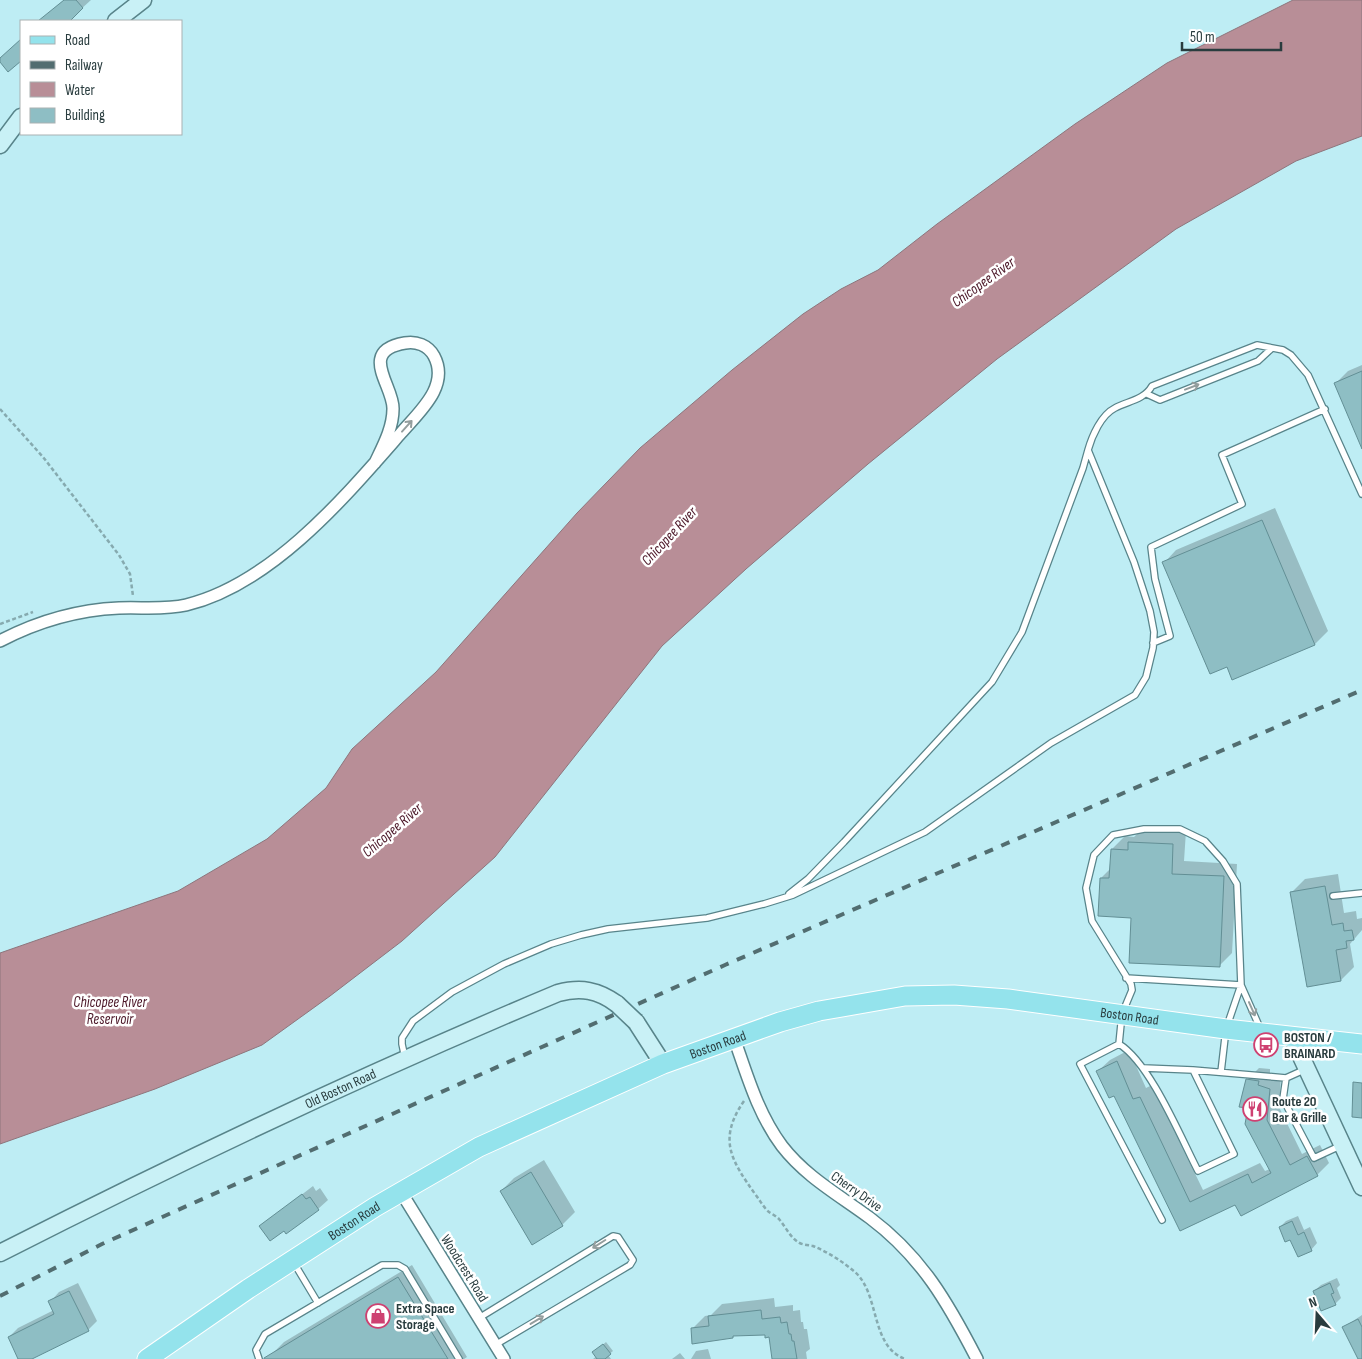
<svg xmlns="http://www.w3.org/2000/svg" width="1362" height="1359" viewBox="0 0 1362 1359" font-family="'Sofia Sans Condensed',sans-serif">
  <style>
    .water { fill: #b88e97; stroke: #8d757c }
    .shadow { fill: #0003 }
    .building { fill: #8ebec4; stroke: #638f95 }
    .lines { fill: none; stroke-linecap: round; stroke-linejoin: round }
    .lane-casing { stroke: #58848a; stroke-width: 8 }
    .street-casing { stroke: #58848a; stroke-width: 14 }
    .secondary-casing { stroke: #58848a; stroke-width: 19 }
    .primary-casing { stroke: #fff; stroke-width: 21 }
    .path { stroke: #86aaaf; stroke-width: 2.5; stroke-dasharray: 4 2.5; stroke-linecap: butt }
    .lane { stroke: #fff; stroke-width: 5.5 }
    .street { stroke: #fff; stroke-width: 11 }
    .secondary { stroke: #c9f1f6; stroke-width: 16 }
    .primary { stroke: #94e3ec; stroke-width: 19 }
    .rail { stroke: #526d70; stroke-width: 4; stroke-dasharray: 9 9; stroke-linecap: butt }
    .secondary-bridge-casing { stroke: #58848a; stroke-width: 19; stroke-linecap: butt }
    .secondary-bridge { stroke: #c9f1f6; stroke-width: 16 }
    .oneway { stroke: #949e9e }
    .labels { text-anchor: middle; stroke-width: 5; stroke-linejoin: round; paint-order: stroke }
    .street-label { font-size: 14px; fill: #293c3e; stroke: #fff }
    .poi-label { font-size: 14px; font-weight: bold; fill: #293c3e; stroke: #fff; text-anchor: start }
    .water-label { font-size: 15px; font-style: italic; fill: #4a1526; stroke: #fff }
  </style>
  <rect width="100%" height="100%" fill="#beedf4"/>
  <!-- water -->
  <path class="water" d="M1293,0H1362V136L1296,161L1176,229L997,359L868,464L746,569L662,646L495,857L402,941L330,996L262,1045L155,1089L0,1144V953L178,891L267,839L326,788L352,749L436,672L577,513L640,448L732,370L803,314L841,289L878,270L937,224L1075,124L1167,63Z"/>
  <!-- shadow -->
  <path class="shadow" d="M64,0H91L68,21H45L43,18Z
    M1362,365V446L1335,384L1348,371Z
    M1275,508L1328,631L1315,644L1233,679L1227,665L1164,563L1176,550Z
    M1142,829L1186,831L1184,861L1237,864L1232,953L1219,966L1133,917L1101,878L1111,868L1112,849L1125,836L1134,837Z
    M1338,874L1344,913L1356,911L1357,919L1362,918V930L1350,944L1354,967L1341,980L1292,892L1305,879Z
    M1129,1050L1146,1088L1152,1085L1203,1190L1260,1163L1265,1171L1270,1169L1249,1107L1247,1080L1259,1068L1270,1069V1073L1281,1077L1279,1107L1302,1154L1320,1145L1329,1163L1317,1175L1236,1204L1181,1230L1114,1094L1097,1072L1110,1060Z
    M544,1160L575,1212L562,1225L501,1191L514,1178Z
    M313,1186L316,1191L320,1188L328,1200L318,1209L284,1229L261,1226Z
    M1298,1216L1304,1230L1310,1227L1317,1243L1311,1250L1291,1238L1280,1227L1286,1221Z
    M412,1265L467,1357L464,1359H274L271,1355L284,1342Z
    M1337,1278L1340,1285L1337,1288L1341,1298L1335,1304L1314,1291L1321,1285Z
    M78,1283L97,1321L88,1330L29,1359H20L9,1337L18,1328L54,1310L50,1302L59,1292Z
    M774,1298L775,1307L793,1305V1311L800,1310L801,1322H803L804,1329H807L810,1349L806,1352L807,1359H774L771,1336L766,1333L735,1334L733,1337L692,1329L705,1316L711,1315L722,1304Z
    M1362,1315V1350L1344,1327Z
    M606,1342L613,1351L608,1355L611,1359H593L597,1356V1350Z
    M708,1349L711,1359H691L696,1351Z
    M680,1353L685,1359H672Z"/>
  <!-- building -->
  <path class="building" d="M64,0H76L83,8L70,21H38Z
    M21,39V61L8,72L0,62V58Z
    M1362,371V449L1334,383Z
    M1262,520L1315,645L1232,680L1227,667L1210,674L1162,562Z
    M1128,842L1173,844L1172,874L1224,876L1220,967L1129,963L1131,918L1098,916L1100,878H1109L1111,849L1128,850Z
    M1325,886L1332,925L1343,923L1344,931L1352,930L1354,940L1346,941L1347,948L1336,950L1341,981L1307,987L1290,892Z
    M1117,1061L1133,1099L1140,1097L1190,1202L1248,1174L1252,1183L1271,1173L1245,1124L1248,1108L1239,1107L1246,1079L1259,1081L1258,1085L1270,1089L1267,1120L1290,1165L1307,1156L1318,1176L1241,1216L1235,1205L1180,1231L1114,1096L1109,1098L1096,1071Z
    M1353,1082L1362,1083V1118L1352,1117Z
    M531,1172L563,1226L532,1245L500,1191Z
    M302,1194L306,1199L310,1197L319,1210L286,1234L284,1231L270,1241L259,1226Z
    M1292,1221L1298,1235L1304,1232L1312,1251L1298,1257L1290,1240L1285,1242L1279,1227Z
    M398,1277L448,1359H264V1358Z
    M1330,1283L1334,1293L1331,1294L1336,1305L1321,1311L1313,1291Z
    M69,1291L89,1331L32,1359H18L8,1337L54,1314L48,1301Z
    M761,1310L762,1319L780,1317L781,1323L787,1322L789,1334H791L792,1341H794L797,1359H772L769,1337L765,1338V1335L733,1336V1338L692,1344L691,1328L709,1326L708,1316Z
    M1358,1319L1362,1327V1359H1358L1342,1327Z
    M603,1344L611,1354L605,1359H597L592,1352Z"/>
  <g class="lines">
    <!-- lane casing -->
    <g class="lane-casing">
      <path id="lane" d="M1147,394L1160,400L1258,361L1271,349
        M1153,643L1170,636L1155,579L1151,547L1242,504L1222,455L1325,409
        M789,894L808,879L844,842L992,682L1022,632L1083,468L1088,450
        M1333,896L1362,893
        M1126,978L1241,985L1237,884L1223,861L1205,841L1180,829H1144L1113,835L1094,855L1086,888L1092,921L1131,984L1132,990L1122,1014L1119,1044C1150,1063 1180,1136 1198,1171L1234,1154L1193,1070L1144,1068
        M1241,985L1260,1028
        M1119,1044L1080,1064L1162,1220
        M405,1058L402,1044V1038L413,1021L452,992L504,964L551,944L581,935L608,929L707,918L764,904L793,895L925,832L1051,743L1135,695L1146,677L1153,648L1154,632L1150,611L1134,562L1088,450C1092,436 1101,415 1115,408C1128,401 1144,400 1152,386L1257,345L1283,350L1291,355L1308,375L1362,494
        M1193,1070L1286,1078L1306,1069
        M1221,1072L1226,1029L1241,985
        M1286,1078L1283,1099L1314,1158L1342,1145
        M294,1263L318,1303
        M479,1318L613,1236L618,1237L633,1260L630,1265L495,1345
        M259,1359L256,1350L265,1334L382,1265H398L405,1269L459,1359"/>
    </g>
    <!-- street casing -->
    <g class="street-casing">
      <path id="street" d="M0,641C38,621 75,610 119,608C141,607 165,610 186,605C272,584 345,497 401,433C419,412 450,386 434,356C428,345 416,341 405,343C357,351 394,386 393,409C393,428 383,446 375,463
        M734,1038C747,1075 758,1114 782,1146C806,1177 839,1195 870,1218C922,1257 948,1303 977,1359
        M401,1192L504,1359"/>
    </g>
    <!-- secondary casing -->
    <g class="secondary-casing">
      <g id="secondary">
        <path d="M116,21L143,0"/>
        <path d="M0,145L21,117"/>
        <path d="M636,1022L663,1064"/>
        <path d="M1292,1037L1362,1187"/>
        <path id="s1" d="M0,1253C183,1160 369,1072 558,993C581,987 598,990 617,1004"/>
      </g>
    </g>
    <!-- primary casing -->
    <g class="primary-casing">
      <g id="primary">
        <path id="s2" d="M147,1359L248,1289L375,1207L479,1147L663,1064L780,1022L819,1011L905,996L954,995L1008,999L1226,1029L1362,1044"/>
      </g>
    </g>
    <!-- path -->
    <path class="path" d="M0,409L43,457L119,555L130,574L133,596
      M0,624L33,612
      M744,1101C717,1140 732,1161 755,1194C760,1200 763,1207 769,1212C772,1214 776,1216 779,1219C785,1226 790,1237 798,1242C802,1245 808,1245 813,1246C828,1252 843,1262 855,1272C880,1294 870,1346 905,1359"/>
    <!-- lane -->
    <use href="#lane" class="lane"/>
    <!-- street -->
    <use href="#street" class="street"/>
    <!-- secondary -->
    <use href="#secondary" class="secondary"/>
    <!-- primary -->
    <use href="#primary" class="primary"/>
    <!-- rail -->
    <path class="rail" d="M0,1296L102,1244L725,965L1362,690"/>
    <!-- secondary-bridge casing -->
    <g class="secondary-bridge-casing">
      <path id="secondary-bridge" d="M617,1004L636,1022"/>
    </g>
    <!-- secondary-bridge -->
    <use href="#secondary-bridge" class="secondary-bridge"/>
  </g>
  <!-- one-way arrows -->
  <defs><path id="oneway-shaft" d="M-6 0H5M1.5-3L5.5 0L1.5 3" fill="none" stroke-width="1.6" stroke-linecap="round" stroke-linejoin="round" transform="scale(1.25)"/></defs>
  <g class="oneway">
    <use href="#oneway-shaft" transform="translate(1192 387) rotate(-21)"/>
    <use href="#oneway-shaft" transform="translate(407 426) rotate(-48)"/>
    <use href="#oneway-shaft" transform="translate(1252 1009) rotate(66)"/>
    <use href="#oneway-shaft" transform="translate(599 1244) rotate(148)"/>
    <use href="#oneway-shaft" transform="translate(537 1320) rotate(-31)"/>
  </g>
  <!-- icons -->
  <defs>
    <g id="bus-ring" transform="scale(1.25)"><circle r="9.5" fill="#fff" stroke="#ce4171" stroke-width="1.5"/><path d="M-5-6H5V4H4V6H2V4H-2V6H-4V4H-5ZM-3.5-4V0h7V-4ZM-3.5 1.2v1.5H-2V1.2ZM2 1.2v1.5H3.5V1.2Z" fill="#ce4171"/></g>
    <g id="restaurant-ring" transform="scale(1.25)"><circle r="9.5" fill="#fff" stroke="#ce4171" stroke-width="1.5"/><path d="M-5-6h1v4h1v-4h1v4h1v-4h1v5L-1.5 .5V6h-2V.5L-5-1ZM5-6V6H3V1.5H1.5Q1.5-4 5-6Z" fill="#ce4171"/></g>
    <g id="shop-ring" transform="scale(1.25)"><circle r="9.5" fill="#fff" stroke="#ce4171" stroke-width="1.5"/><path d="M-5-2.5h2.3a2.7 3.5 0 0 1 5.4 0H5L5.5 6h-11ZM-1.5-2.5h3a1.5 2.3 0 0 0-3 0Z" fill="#ce4171"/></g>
  </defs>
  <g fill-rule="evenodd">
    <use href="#bus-ring" x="1266" y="1045"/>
    <use href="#restaurant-ring" x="1255" y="1109"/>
    <use href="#shop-ring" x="378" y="1316"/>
  </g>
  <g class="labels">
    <!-- street labels -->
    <g class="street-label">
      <text dy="5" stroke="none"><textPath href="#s2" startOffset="1074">Boston Road</textPath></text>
      <text dy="5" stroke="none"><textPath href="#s2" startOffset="654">Boston Road</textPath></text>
      <text dy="5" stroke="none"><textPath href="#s1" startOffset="378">Old Boston Road</textPath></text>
      <text transform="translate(857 1191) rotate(35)" y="5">Cherry Drive</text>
      <text dy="5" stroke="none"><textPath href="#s2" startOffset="249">Boston Road</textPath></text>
      <text transform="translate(465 1268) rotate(58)" y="5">Woodcrest Road</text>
    </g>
    <!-- poi labels -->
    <g class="poi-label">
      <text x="1284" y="1042">BOSTON /<tspan x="1284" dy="16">BRAINARD</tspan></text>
      <text x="1272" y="1106">Route 20<tspan x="1272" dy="16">Bar &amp; Grille</tspan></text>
      <text x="396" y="1313">Extra Space<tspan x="396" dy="16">Storage</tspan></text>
    </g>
    <!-- water labels -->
    <g class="water-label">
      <text transform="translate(983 282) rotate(-36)" y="5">Chicopee River</text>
      <text transform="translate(669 536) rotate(-47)" y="5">Chicopee River</text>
      <text transform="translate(392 830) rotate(-41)" y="5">Chicopee River</text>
      <text x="110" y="1007">Chicopee River<tspan x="110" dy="17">Reservoir</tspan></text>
    </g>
  </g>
  <!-- legend -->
  <rect x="20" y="20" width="162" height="115" fill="#ffffff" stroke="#a9b1b2"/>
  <rect x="30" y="36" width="25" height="8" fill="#94e3ec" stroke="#a9b1b2"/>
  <text x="65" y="45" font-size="15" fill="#293c3e">Road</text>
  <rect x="30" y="61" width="25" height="8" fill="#526d70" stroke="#a9b1b2"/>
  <text x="65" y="70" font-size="15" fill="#293c3e">Railway</text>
  <rect x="30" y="82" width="25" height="15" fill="#b88e97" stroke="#a9b1b2"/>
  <text x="65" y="95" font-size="15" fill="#293c3e">Water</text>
  <rect x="30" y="108" width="25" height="15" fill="#8ebec4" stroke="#a9b1b2"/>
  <text x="65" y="120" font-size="15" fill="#293c3e">Building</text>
  <!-- north arrow -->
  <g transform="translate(1317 1314) rotate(341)" stroke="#ffffff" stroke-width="4" paint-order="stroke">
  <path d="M0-4L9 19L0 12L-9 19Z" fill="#293c3e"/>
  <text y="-8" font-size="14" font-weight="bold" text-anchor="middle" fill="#293c3e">N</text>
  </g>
  <!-- scale -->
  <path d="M1182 42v8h99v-8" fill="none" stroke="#293c3e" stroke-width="2.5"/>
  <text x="1190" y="42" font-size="15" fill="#293c3e" stroke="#ffffff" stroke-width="4" paint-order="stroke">50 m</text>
</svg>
